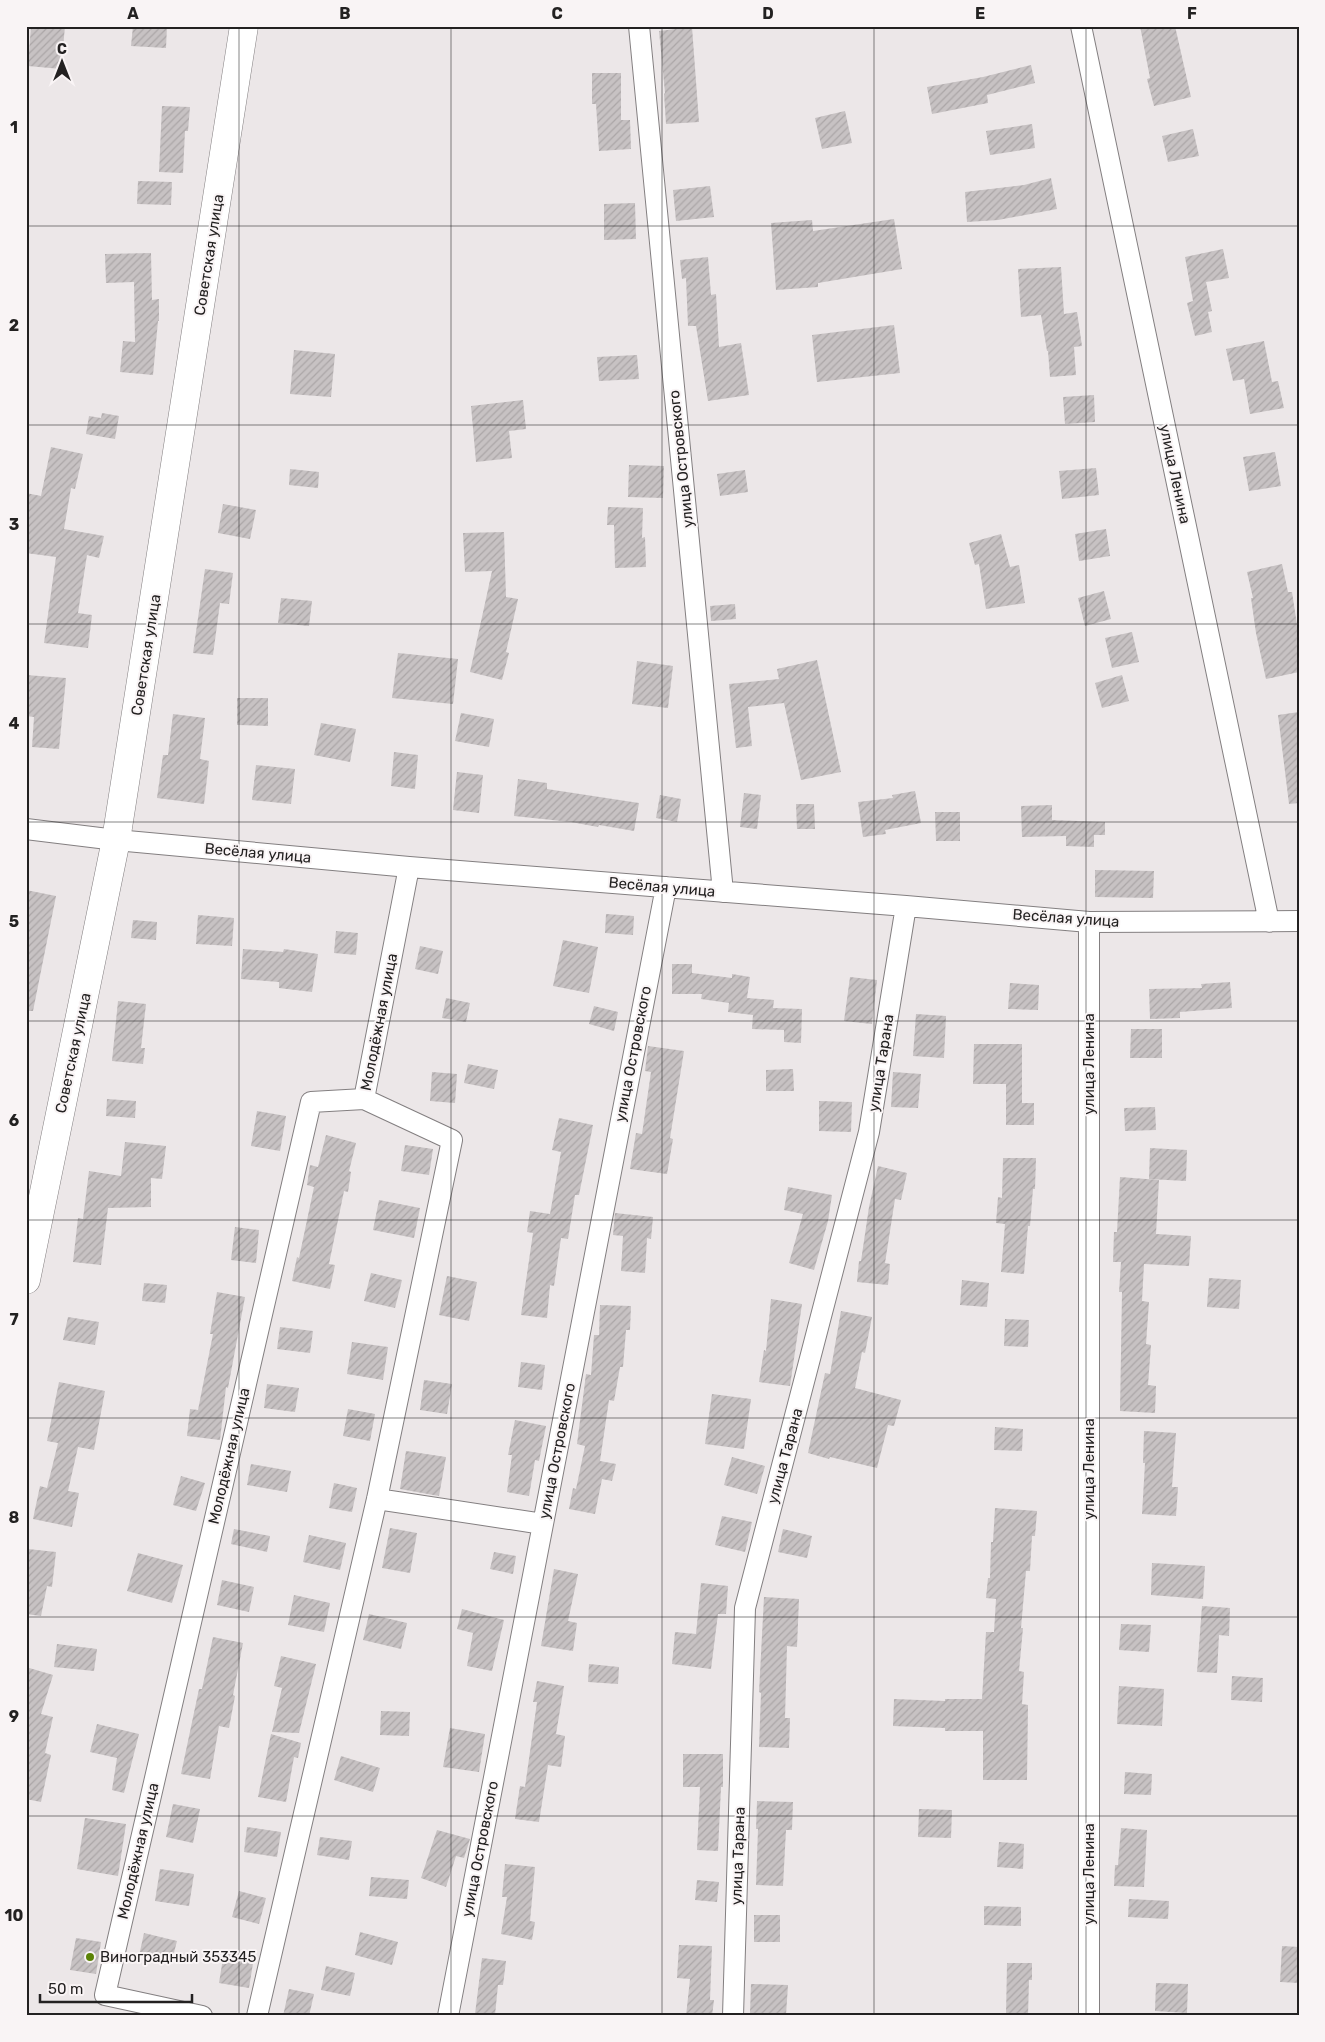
<svg xmlns="http://www.w3.org/2000/svg" width="1325" height="2042" viewBox="0 0 1325 2042" font-family="Rubik,sans-serif">
  <style>
    .building { fill: url(#building-hatch) }
    .lines { fill: none; stroke-linecap: round; stroke-linejoin: round }
    .minor-casing { stroke: #837f80; stroke-width: 22 }
    .secondary-casing { stroke: #837f80; stroke-width: 29 }
    .minor { stroke: #fff; stroke-width: 20 }
    .secondary { stroke: #fff; stroke-width: 28 }
    .grid { fill: none; stroke: #232121; stroke-width: 1; stroke-opacity: 0.55 }
    .poi-dot { fill: #5b8306; stroke: #f9f4f5; stroke-width: 2 }
    .labels { text-anchor: middle; stroke-width: 4; stroke-linejoin: round; paint-order: stroke }
    .street-label { font-size: 15px; fill: #232121; stroke: #f9f4f5 }
    .poi-label { font-size: 15px; fill: #232121; stroke: #f9f4f5; text-anchor: start }
    .neatline { fill: none; stroke: #232121; stroke-width: 2 }
    .grid-label { font-size: 16px; text-anchor: middle; font-weight: bold; fill: #232121 }
  </style>
  <defs>
    <pattern id="building-hatch" width="6" height="6" patternUnits="userSpaceOnUse" patternTransform="scale(1.25)"><rect width="6" height="6" fill="#c7c2c3"/><path d="M-1 1l2-2M0 6l6-6M5 7l2-2" fill="none" stroke="#aba6a7"/></pattern>
  </defs>
  <rect width="100%" height="100%" fill="#ece7e8"/>
  <!-- building -->
  <path class="building" d="M31,26H65L61,69L28,66Z
    M133,26H167L166,48L131,46Z
    M1140,26H1175L1191,97L1154,106L1147,79L1150,78Z
    M692,27L699,122L666,124L664,94L665,93L659,31Z
    M1031,65L1035,83L987,95L988,103L932,114L927,87L983,77Z
    M592,73H621V120H630L631,149L599,151L596,104H592Z
    M162,106L190,107L188,131H185L183,173L159,172Z
    M845,111L852,143L822,149L815,118Z
    M1032,124L1035,148L990,155L986,131Z
    M1193,129L1199,156L1168,162L1162,136Z
    M1051,178L1057,209L998,220L967,222L965,192L1024,185Z
    M138,181L172,182L171,205L137,204Z
    M710,186L714,217L676,221L673,190Z
    M635,203L636,239L604,240V204Z
    M894,219L902,269L818,283V287L776,290L771,223L812,220L813,231Z
    M1223,249L1229,278L1206,282L1212,311L1208,312L1212,332L1195,336L1187,303L1193,301L1185,257Z
    M151,253L152,300L159,299V321H158L153,375L120,372L123,341L135,342L134,282L106,283L105,254Z
    M708,257L711,295L716,294L719,347L741,343L749,395L708,401L696,326H688L686,278L682,279L680,260Z
    M1061,267L1064,314L1077,312L1082,346L1074,347L1076,375L1050,377L1048,351H1047L1041,315L1021,317L1018,269Z
    M894,325L900,373L817,382L812,335Z
    M1264,341L1272,382L1278,381L1284,408L1250,414L1244,379L1233,381L1226,349Z
    M294,350L335,354L331,397L290,394Z
    M637,355L639,379L599,381L597,357Z
    M1094,395L1095,422L1065,424L1063,397Z
    M523,400L526,429L509,431L512,458L476,462L471,406Z
    M102,413L119,416L115,439L86,434L89,416L101,418Z
    M51,447L83,454L75,489L71,488L64,529L104,536L99,558L87,555L78,613L92,615L88,648L44,643L56,557L26,553V493L41,496Z
    M1275,452L1281,486L1249,491L1243,457Z
    M629,465L664,466L663,498L628,497Z
    M1096,468L1099,495L1062,499L1059,471Z
    M290,469L319,472L318,488L289,485Z
    M745,470L748,492L720,496L717,474Z
    M223,504L256,510L250,539L218,533Z
    M608,507L643,508L642,538L645,537L646,567L615,568L614,525H607Z
    M1106,529L1110,556L1079,561L1075,534Z
    M504,532L506,597L518,599L506,652L509,653L502,680L470,672L492,571L465,572L463,533Z
    M1001,534L1010,567L1019,565L1025,603L986,609L979,564L975,565L969,543Z
    M1282,564L1288,592H1292L1297,625L1299,624V672L1266,679L1256,633L1251,598H1253L1247,572Z
    M205,569L233,573L229,604L220,603L213,655L193,653Z
    M1104,591L1111,619L1085,626L1078,598Z
    M281,598L312,601L309,626L278,623Z
    M735,604L736,619L711,621L710,606Z
    M1132,632L1139,662L1112,668L1105,638Z
    M398,653L458,659L453,704L392,698Z
    M817,660L841,772L801,780L784,703L748,707L752,746L736,748L729,684L779,679L777,669Z
    M637,661L673,666L668,708L632,704Z
    M26,675L66,678L59,749L32,747L34,717L26,716Z
    M1122,675L1129,701L1102,708L1095,683Z
    M237,698H268V726L237,725Z
    M1299,712V803L1289,804L1278,715Z
    M461,713L494,719L489,747L455,741Z
    M173,714L205,718L200,759L209,761L204,804L157,798L163,755H168Z
    M321,723L356,729L350,762L314,755Z
    M394,752L418,755L415,789L391,786Z
    M256,765L295,769L291,804L252,800Z
    M457,772L483,775L479,813L453,810Z
    M518,779L547,783V789L639,803L634,831L599,825L598,827L571,822L514,816Z
    M915,791L921,823L885,830L886,834L863,837L858,802L893,798L892,795Z
    M744,793L761,795L757,829L740,827Z
    M660,795L681,799L677,822L656,818Z
    M796,804H814L815,829H797Z
    M1052,805V820L1105,822V835H1094V847L1066,846V836L1022,837L1021,806Z
    M935,812H960V841H936Z
    M1095,870L1154,871L1153,898L1095,897Z
    M26,890L56,896L33,1011H26Z
    M606,914L634,916L633,935L605,933Z
    M198,915L234,918L232,946L196,944Z
    M133,920L157,922L156,940L131,938Z
    M336,931L358,933L356,955L334,953Z
    M563,940L598,947L589,993L553,986Z
    M420,946L443,951L438,974L415,969Z
    M243,949L283,952L284,949L318,954L312,992L279,988V982L241,979Z
    M672,964H692V973L732,978V974L750,977L747,998L774,1000L773,1008L802,1009L801,1043L784,1042V1030L752,1029L753,1015L728,1012L729,1003L701,999L702,994H672Z
    M850,977L877,980L872,1024L844,1021Z
    M1230,982L1232,1008L1180,1012V1018L1150,1019L1149,989L1202,988L1201,984Z
    M1010,983L1039,985L1038,1010L1008,1009Z
    M446,998L470,1003L466,1022L442,1018Z
    M118,1001L146,1004L141,1048H145L143,1064L112,1061Z
    M594,1006L618,1012L614,1031L589,1024Z
    M916,1014L946,1016L944,1058L913,1056Z
    M1131,1029H1162V1058H1130Z
    M974,1044H1022V1103H1034V1125H1006V1084H973Z
    M648,1046L684,1051L670,1138L673,1139L667,1174L630,1169L636,1133L642,1134L651,1072L645,1071Z
    M468,1064L498,1070L494,1089L464,1083Z
    M793,1069L794,1091H766V1070Z
    M432,1072L457,1074L455,1103L430,1101Z
    M893,1072L921,1074L918,1108L891,1107Z
    M107,1099L136,1101L135,1118L106,1116Z
    M819,1101L852,1102L851,1132L819,1131Z
    M1155,1107L1156,1130L1125,1131L1124,1108Z
    M257,1111L286,1116L280,1151L251,1146Z
    M559,1118L593,1125L579,1195H575L568,1239L561,1238L554,1286L550,1285L547,1318L521,1315L533,1233L527,1232L530,1211L550,1214L561,1152L552,1150Z
    M326,1135L356,1143L349,1171L351,1172L348,1192L344,1191L329,1264L335,1265L330,1289L292,1281L297,1257L299,1258L314,1187L307,1185L310,1165L318,1167Z
    M125,1142L166,1146L162,1179L151,1178V1207L108,1208L101,1265L73,1262L78,1218L83,1219L89,1171L121,1176Z
    M405,1145L433,1149L429,1175L401,1171Z
    M1150,1148L1187,1150L1186,1181L1149,1179Z
    M1003,1158H1036L1035,1189H1033L1030,1226H1028L1024,1274L1001,1272L1005,1224L996,1223L998,1197L1002,1198Z
    M878,1166L907,1173L901,1200L895,1199L885,1263L890,1264L888,1285L857,1282L859,1261H861L869,1207Z
    M1120,1177L1159,1180L1156,1234L1191,1236L1189,1266L1144,1264L1142,1301L1149,1302L1146,1344L1151,1345L1148,1385L1156,1386L1155,1413L1120,1411L1122,1292H1119L1121,1262H1113L1114,1232H1117Z
    M788,1187L832,1195L828,1221L814,1270L789,1263L803,1214L784,1210Z
    M379,1200L420,1208L414,1238L373,1230Z
    M615,1213L653,1217L651,1239L647,1238L645,1273L621,1271L623,1236L613,1235Z
    M235,1227L259,1230L256,1263L231,1260Z
    M371,1273L402,1280L395,1308L364,1301Z
    M447,1276L477,1282L469,1321L439,1315Z
    M1209,1278L1241,1280L1239,1309L1207,1307Z
    M962,1280L989,1283L987,1307L960,1305Z
    M144,1283L167,1285L165,1303L142,1301Z
    M217,1292L245,1297L228,1388L226,1387L220,1440L187,1436L190,1409L198,1410L213,1334H210Z
    M771,1299L802,1304L790,1386L759,1382L764,1350L766,1351Z
    M600,1305L631,1306L630,1330H626L623,1367H620L614,1401L609,1400L600,1461L616,1464L612,1481L602,1479L595,1514L569,1509L573,1488L576,1489L585,1446L577,1444L586,1374L591,1375L594,1335H599Z
    M841,1311L872,1317L865,1353L862,1352L855,1388L901,1400L894,1426L888,1425L877,1468L830,1457L829,1459L808,1453L825,1373L830,1374Z
    M68,1317L99,1322L95,1345L63,1340Z
    M1005,1319L1029,1320L1028,1347L1004,1346Z
    M280,1327L313,1331L310,1353L277,1349Z
    M352,1342L388,1347L383,1380L347,1374Z
    M521,1362L545,1365L542,1390L518,1387Z
    M424,1380L452,1384L447,1414L420,1410Z
    M59,1382L105,1391L94,1450L78,1447L68,1491L79,1493L72,1527L33,1519L40,1486L47,1488L58,1443L47,1441Z
    M267,1384L299,1388L295,1412L264,1408Z
    M712,1394L751,1399L744,1449L705,1444Z
    M348,1409L375,1414L370,1441L343,1436Z
    M515,1420L546,1426L539,1461L535,1460L529,1496L507,1492L512,1455H508Z
    M995,1427L1023,1429L1022,1451L994,1450Z
    M1144,1431L1176,1433L1172,1487H1178L1176,1516L1142,1514L1145,1463H1143Z
    M406,1451L446,1457L439,1496L400,1489Z
    M732,1457L765,1466L757,1494L724,1485Z
    M251,1464L291,1471L287,1492L247,1485Z
    M181,1476L205,1483L196,1511L173,1505Z
    M334,1483L357,1488L352,1512L329,1508Z
    M995,1508L1037,1511L1035,1536H1032L1030,1571H1026L1021,1628H1023L1019,1671L1024,1672L1022,1704L1028,1705L1027,1780H983V1731H945V1728L893,1726L894,1699L945,1701V1699H982L986,1632H994L996,1599L986,1598L988,1578H990L991,1542H993Z
    M722,1516L752,1522L745,1552L715,1545Z
    M390,1528L417,1533L410,1573L382,1568Z
    M234,1529L270,1536L267,1552L231,1544Z
    M783,1529L812,1536L807,1558L778,1552Z
    M309,1535L346,1543L340,1570L303,1562Z
    M28,1549L56,1552L52,1587L47,1586L41,1616L26,1614Z
    M494,1552L516,1556L513,1574L490,1569Z
    M138,1553L183,1565L172,1603L127,1591Z
    M1152,1563L1205,1566L1203,1599L1151,1595Z
    M554,1569L578,1574L568,1621L577,1623L573,1651L541,1646Z
    M222,1580L254,1587L249,1612L217,1605Z
    M701,1583L728,1586L726,1614H718L711,1669L672,1664L675,1632L696,1634Z
    M294,1595L330,1603L324,1632L288,1625Z
    M764,1597L799,1599L797,1647L787,1646L785,1718H790L789,1748L759,1747L761,1693L759,1692Z
    M1202,1606L1230,1608L1229,1636L1219,1635L1217,1673L1197,1672Z
    M462,1609L504,1620L492,1671L467,1666L473,1633L457,1629Z
    M369,1614L407,1623L401,1649L363,1640Z
    M1121,1624L1151,1625L1149,1652L1119,1650Z
    M213,1637L243,1643L233,1695L235,1696L229,1728L219,1726L210,1779L181,1774L199,1689H202Z
    M57,1644L97,1649L94,1671L54,1667Z
    M281,1656L316,1664L299,1733L272,1732L282,1688L274,1686Z
    M589,1664L619,1667L618,1684L588,1682Z
    M26,1667L53,1675L41,1714L53,1717L45,1753L51,1755L41,1802L26,1799Z
    M1232,1676L1263,1678L1262,1702L1231,1700Z
    M537,1681L564,1686L556,1734L565,1736L561,1767L548,1765L539,1822L515,1819L520,1786L525,1787L537,1702H533Z
    M1119,1686L1164,1689L1162,1726L1117,1724Z
    M381,1711L410,1712L409,1736L380,1735Z
    M97,1724L139,1734L124,1793L112,1790L117,1758L90,1752Z
    M450,1728L485,1734L479,1772L443,1767Z
    M271,1734L301,1743L298,1758L294,1757L286,1802L258,1797Z
    M683,1754H723V1787H721L718,1851L697,1850L700,1787H683Z
    M341,1756L380,1768L373,1792L334,1780Z
    M1125,1772L1152,1774L1151,1795L1124,1794Z
    M757,1801L793,1802L792,1830H786L783,1886L756,1885L758,1829H756Z
    M173,1804L200,1809L193,1843L166,1837Z
    M919,1809L952,1810L951,1838L918,1837Z
    M85,1818L126,1824L118,1876L77,1869Z
    M247,1827L281,1832L277,1857L244,1852Z
    M1121,1828L1147,1830L1144,1887L1114,1886L1115,1865H1118Z
    M437,1830L470,1839L464,1858L456,1856L446,1887L421,1878Z
    M320,1837L352,1841L349,1860L317,1855Z
    M999,1842L1024,1844L1023,1869L997,1867Z
    M505,1864L535,1867L530,1921L535,1922L532,1940L501,1934L507,1897H502Z
    M160,1869L194,1874L189,1906L155,1901Z
    M371,1877L409,1880L407,1899L369,1896Z
    M697,1880L719,1882L717,1902L695,1900Z
    M239,1891L266,1898L259,1924L232,1917Z
    M1129,1899L1169,1901L1168,1919L1128,1917Z
    M984,1906L1021,1907V1926L984,1925Z
    M754,1915H780V1942H754Z
    M360,1932L398,1942L392,1965L355,1955Z
    M144,1933L177,1941L171,1964L139,1956Z
    M76,1938L101,1942L96,1974L70,1970Z
    M679,1945L712,1946L710,2000H714L712,2016H686L690,1979L677,1978Z
    M1282,1946L1299,1947V1983L1280,1982Z
    M224,1952L254,1957L249,1988L219,1983Z
    M482,1958L506,1961L503,1985H498L495,2015L475,2014Z
    M1007,1963H1032V1980H1029L1028,2016H1006Z
    M326,1966L355,1973L350,1996L321,1990Z
    M1156,1983L1188,1984L1187,2013L1155,2011Z
    M751,1984L788,1985L786,2015L750,2013Z
    M289,1989L314,1994L309,2016H283Z"/>
  <g class="lines">
    <!-- minor casing -->
    <g class="minor-casing">
      <path id="minor" d="M639,26L723,892
        M1081,26L1269,922
        M26,829L116,840L409,867L906,906L1089,922L1299,921
        M377,1499L543,1524
        M202,2016L105,1995L311,1102L364,1099L409,867
        M257,2016L377,1499L452,1140L364,1099
        M448,2016L666,887
        M733,2016L745,1608L869,1132L906,906
        M1089,2016V922"/>
    </g>
    <!-- secondary casing -->
    <g class="secondary-casing">
      <path id="secondary" d="M26,1280L116,840L244,26"/>
    </g>
    <!-- minor -->
    <use href="#minor" class="minor"/>
    <!-- secondary -->
    <use href="#secondary" class="secondary"/>
  </g>
  <!-- grid -->
  <path class="grid" d="M239,26V2016M451,26V2016M662,26V2016M874,26V2016M1086,26V2016M26,226H1299M26,425H1299M26,624H1299M26,822H1299M26,1021H1299M26,1220H1299M26,1418H1299M26,1617H1299M26,1816H1299"/>
  <!-- markers -->
  <circle class="poi-dot" cx="90" cy="1957" r="5"/>
  <g class="labels">
    <!-- street labels -->
    <g class="street-label">
      <text transform="translate(209 255) rotate(-81)" y="5">Советская улица</text>
      <text transform="translate(681 459) rotate(-96)" y="5">улица Островского</text>
      <text transform="translate(1175 474) rotate(78)" y="5">улица Ленина</text>
      <text transform="translate(146 655) rotate(-81)" y="5">Советская улица</text>
      <text transform="translate(258 853) rotate(5)" y="5">Весёлая улица</text>
      <text transform="translate(662 887) rotate(5)" y="5">Весёлая улица</text>
      <text transform="translate(1066 918) rotate(4)" y="5">Весёлая улица</text>
      <text transform="translate(379 1022) rotate(-79)" y="5">Молодёжная улица</text>
      <text transform="translate(73 1053) rotate(-78)" y="5">Советская улица</text>
      <text transform="translate(633 1054) rotate(-79)" y="5">улица Островского</text>
      <text transform="translate(881 1063) rotate(-81)" y="5">улица Тарана</text>
      <text transform="translate(1089 1064) rotate(-90)" y="5">улица Ленина</text>
      <text transform="translate(557 1451) rotate(-79)" y="5">улица Островского</text>
      <text transform="translate(229 1456) rotate(-77)" y="5">Молодёжная улица</text>
      <text transform="translate(785 1456) rotate(-75)" y="5">улица Тарана</text>
      <text transform="translate(1089 1469) rotate(-90)" y="5">улица Ленина</text>
      <text transform="translate(480 1849) rotate(-79)" y="5">улица Островского</text>
      <text transform="translate(138 1851) rotate(-77)" y="5">Молодёжная улица</text>
      <text transform="translate(738 1856) rotate(-88)" y="5">улица Тарана</text>
      <text transform="translate(1089 1874) rotate(-90)" y="5">улица Ленина</text>
    </g>
    <!-- poi labels -->
    <g class="poi-label">
      <text x="100" y="1962">Виноградный 353345</text>
    </g>
  </g>
  <!-- border -->
  <rect width="1325" height="2042" fill="none" stroke="#f9f4f5" stroke-width="55"/>
  <!-- north arrow -->
  <g transform="translate(62 62)" stroke="#f9f4f5" stroke-width="4" paint-order="stroke">
  <path d="M0-4L9 19L0 12L-9 19Z" fill="#232121"/>
  <text y="-8" font-size="14" font-weight="bold" text-anchor="middle" fill="#232121">С</text>
  </g>
  <!-- scale -->
  <path d="M40 1994v8h152v-8" fill="none" stroke="#232121" stroke-width="2.5"/>
  <text x="48" y="1994" font-size="15" fill="#232121" stroke="#f9f4f5" stroke-width="4" paint-order="stroke">50 m</text>
  <rect x="28" y="28" width="1270" height="1986" class="neatline"/>
  <g class="grid-label">
    <text x="133" y="19">A</text>
    <text x="345" y="19">B</text>
    <text x="557" y="19">C</text>
    <text x="768" y="19">D</text>
    <text x="980" y="19">E</text>
    <text x="1192" y="19">F</text>
    <text x="14" y="133">1</text>
    <text x="14" y="331">2</text>
    <text x="14" y="530">3</text>
    <text x="14" y="729">4</text>
    <text x="14" y="927">5</text>
    <text x="14" y="1126">6</text>
    <text x="14" y="1325">7</text>
    <text x="14" y="1523">8</text>
    <text x="14" y="1722">9</text>
    <text x="14" y="1921">10</text>
  </g>
</svg>
